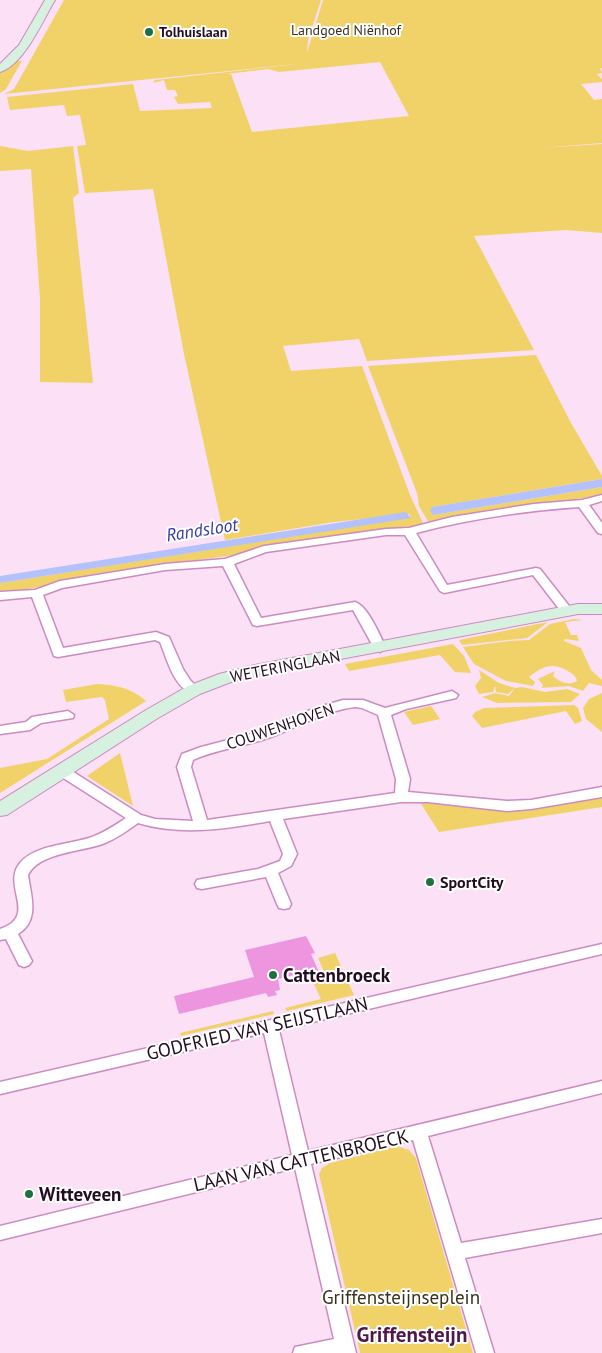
<svg xmlns="http://www.w3.org/2000/svg" width="602" height="1353" viewBox="0 0 602 1353" font-family="'PT Sans',sans-serif">
  <style>
    .green { fill: #f1d268; fill-rule: evenodd }
    .water { fill: #b3c2fc }
    .building { fill: #ed95de }
    .lines { fill: none; stroke-linecap: round; stroke-linejoin: round }
    .street-casing { stroke: #cc8bc0; stroke-width: 3 }
    .secondary-casing { stroke: #cc8bc0; stroke-width: 2 }
    .street { fill: #fff; fill-rule: evenodd }
    .secondary { fill: #d6f1df; fill-rule: evenodd }
    .poi-dot { fill: #1f7041; stroke: #fff; stroke-width: 2 }
    .labels { text-anchor: middle; stroke-width: 4; stroke-linejoin: round; paint-order: stroke }
    .far-park-label { font-size: 14px; fill: #37311d; stroke: #fff }
    .far-poi-label { font-size: 14px; font-weight: bold; fill: #240c20; stroke: #fff; text-anchor: start }
    .street-label { font-size: 16px; fill: #240c20; stroke: #fff }
    .poi-label { font-size: 16px; font-weight: bold; fill: #240c20; stroke: #fff; text-anchor: start }
    .water-label { font-size: 18px; font-style: italic; fill: #333aa5; stroke: #fff }
    .near-poi-label { font-size: 19px; font-weight: bold; fill: #240c20; stroke: #fff; text-anchor: start }
    .near-street-label { font-size: 19px; fill: #240c20; stroke: #fff }
    .near-park-label { font-size: 19px; fill: #37311d; stroke: #fff }
    .near-neighbourhood-label { font-size: 21px; font-weight: bold; fill: #501848; stroke: #fff }
  </style>
  <rect width="100%" height="100%" fill="#fce0f5"/>
  <!-- green -->
  <path class="green" d="M64,0H321L308,40L307,53L323,0H602V68H600L602,73L597,74L602,79V82L581,84L594,100L602,99V143L540,148L602,144V233L566,230L474,236L534,350L367,361L359,339L283,346L291,371L362,366L410,495L423,523L422,525L310,540L228,556L165,564L96,575L24,590L0,592V583L411,517L409,514L334,522L225,540L184,354L153,189L85,193L77,146L86,145L80,115L67,116L64,105L10,110L7,97L133,84L140,111L212,108L210,102L178,104L174,97L178,96L175,90H167L164,80L153,83L155,80L306,63L4,94L14,89ZM380,62L409,116L252,132L231,74H226L268,69L279,72Z
    M18,61H22L6,89L0,93V72Z
    M0,146L28,151L73,146L79,193L73,198L93,383L40,382V299L31,169L0,171Z
    M536,355L571,423L602,476V479L432,507L433,515L602,487V495L429,523L419,506L417,493L368,366Z
    M574,619L583,620L565,622L571,635H577L579,641L565,639L564,641L581,648L591,670L602,680V686L589,683L583,691L569,686L541,688L543,685L538,679L555,671L553,676C559,682 569,686 577,681C576,675 571,673 566,670C551,662 542,667 529,677L535,682L533,686L506,681L474,664L463,647L509,641L529,640L550,624Z
    M548,622L527,638L462,645L459,640Z
    M453,644L464,656L471,673L455,672L440,655L349,671L345,664Z
    M479,670L499,683L515,688L522,687L545,692L567,689L580,694L571,702L497,703L482,697L495,693L509,696L515,688L508,694L496,692L495,686L493,692L479,694L475,686L481,678Z
    M97,684C117,685 131,688 146,701L0,793V768L47,759L109,719L105,700L102,697L66,702L63,690Z
    M602,693V732L586,719L583,708L589,699Z
    M574,705L578,708L582,721L575,724L566,711L482,728L472,716L475,712L484,708Z
    M431,706L440,719L413,725L404,712Z
    M120,753L133,806L87,776Z
    M602,796V807L439,832L418,799L468,806Z
    M335,953L354,995L287,1011L285,1008L321,999L313,982L305,984L303,979L325,974L318,958Z
    M273,1011L274,1014L181,1036L180,1033Z
    M397,1146L409,1150L416,1158L473,1353H360L319,1174L322,1168L330,1163Z"/>
  <!-- water -->
  <path class="water" d="M602,479V487L433,515L430,511L432,507Z
    M406,512L411,518L0,583V576Z"/>
  <!-- building -->
  <path class="building" d="M306,936L315,953L311,954L319,972L300,977L298,974L278,979L280,990L275,991L277,995L268,997L266,993L179,1014L174,996L254,977L245,950Z"/>
  <g class="lines">
    <!-- street casing -->
    <g class="street-casing">
      <path id="street" d="M602,495V501L589,505L602,523V534L598,533L579,507C524,511 469,519 416,533L447,585L536,568L540,569L573,611L567,615L563,614L533,575L444,593L440,591L405,535H386L266,552L234,564L261,618L355,602C368,606 380,636 386,648L380,652L374,648L353,610L257,626L253,625L223,566L165,570L62,588L43,595L63,648L156,632L169,637L183,669L190,680L200,690L194,694C174,689 167,659 160,642L155,640L58,657L54,656L32,597L0,600V592L35,590L60,581L165,564L225,559L264,546L386,529L409,528L452,517L534,504L582,500Z
        M452,691L458,695L456,698L406,709L391,715L410,779L408,792L507,801L531,800L602,787V797L531,809L507,811L428,802H401L283,819L297,854L291,866L278,873L291,904L289,908L284,909L279,908L277,904L266,877L202,889L197,888L195,884L197,880L202,879L258,869L280,861L283,854L270,821C227,829 181,836 138,823C127,831 117,838 105,843C83,852 39,852 28,875C31,896 40,921 18,934L32,961L29,965L24,967L19,965L6,939L0,940V929C39,916 1,886 20,863C35,845 67,845 89,838C102,834 114,826 126,818L57,774L55,771L57,768H67L141,815L155,819L193,821L177,767L182,754L201,747L259,732L315,708L343,700H363L385,708ZM355,707L362,708L378,715L396,779L395,793L207,820L191,767L193,760C217,749 243,747 268,738C297,728 323,711 355,707Z
        M68,711L74,715L73,718L41,723L30,730L0,734V726L26,722L32,717Z
        M602,944V954L279,1030L308,1151L602,1081V1093L428,1136L461,1243L602,1219V1233L465,1258L494,1353H476L413,1140L311,1164L356,1353H293L295,1347L334,1339L295,1168L0,1240V1226L292,1155L264,1033L0,1094V1082Z"/>
    </g>
    <!-- secondary casing -->
    <g class="secondary-casing">
      <path id="secondary" d="M45,0H55C43,20 24,65 0,72V64L19,45Z
        M578,604H602V614H578L256,675L231,682L200,694L158,718L7,815L0,816V801L146,710L188,686L219,674L255,665Z"/>
    </g>
    <!-- street -->
    <use href="#street" class="street"/>
    <!-- secondary -->
    <use href="#secondary" class="secondary"/>
  </g>
  <!-- markers -->
  <g class="poi-dot">
    <circle cx="149" cy="32" r="5"/>
    <circle cx="430" cy="882" r="5"/>
    <circle cx="273" cy="975" r="5"/>
    <circle cx="29" cy="1194" r="5"/>
  </g>
  <g class="labels">
    <!-- far-park labels -->
    <g class="far-park-label">
      <text x="346" y="35">Landgoed Niënhof</text>
    </g>
    <!-- far-poi labels -->
    <g class="far-poi-label">
      <text x="159" y="37">Tolhuislaan</text>
    </g>
    <!-- street labels -->
    <g class="street-label">
      <text transform="translate(285 666) rotate(-11)" y="6">WETERINGLAAN</text>
      <text transform="translate(280 726) rotate(-19)" y="6">COUWENHOVEN</text>
    </g>
    <!-- poi labels -->
    <g class="poi-label">
      <text x="440" y="888">SportCity</text>
    </g>
    <!-- water labels -->
    <g class="water-label">
      <text transform="translate(202 530) rotate(-9)" y="6">Randsloot</text>
    </g>
    <!-- near-poi labels -->
    <g class="near-poi-label">
      <text x="283" y="982">Cattenbroeck</text>
      <text x="39" y="1201">Witteveen</text>
    </g>
    <!-- near-street labels -->
    <g class="near-street-label">
      <text transform="translate(257 1028) rotate(-13)" y="7">GODFRIED VAN SEIJSTLAAN</text>
      <text transform="translate(301 1160) rotate(-13)" y="7">LAAN VAN CATTENBROECK</text>
    </g>
    <!-- near-park labels -->
    <g class="near-park-label">
      <text x="401" y="1304">Griffensteijnseplein</text>
    </g>
    <!-- near-neighbourhood labels -->
    <g class="near-neighbourhood-label">
      <text x="412" y="1342">Griffensteijn</text>
    </g>
  </g>
</svg>
